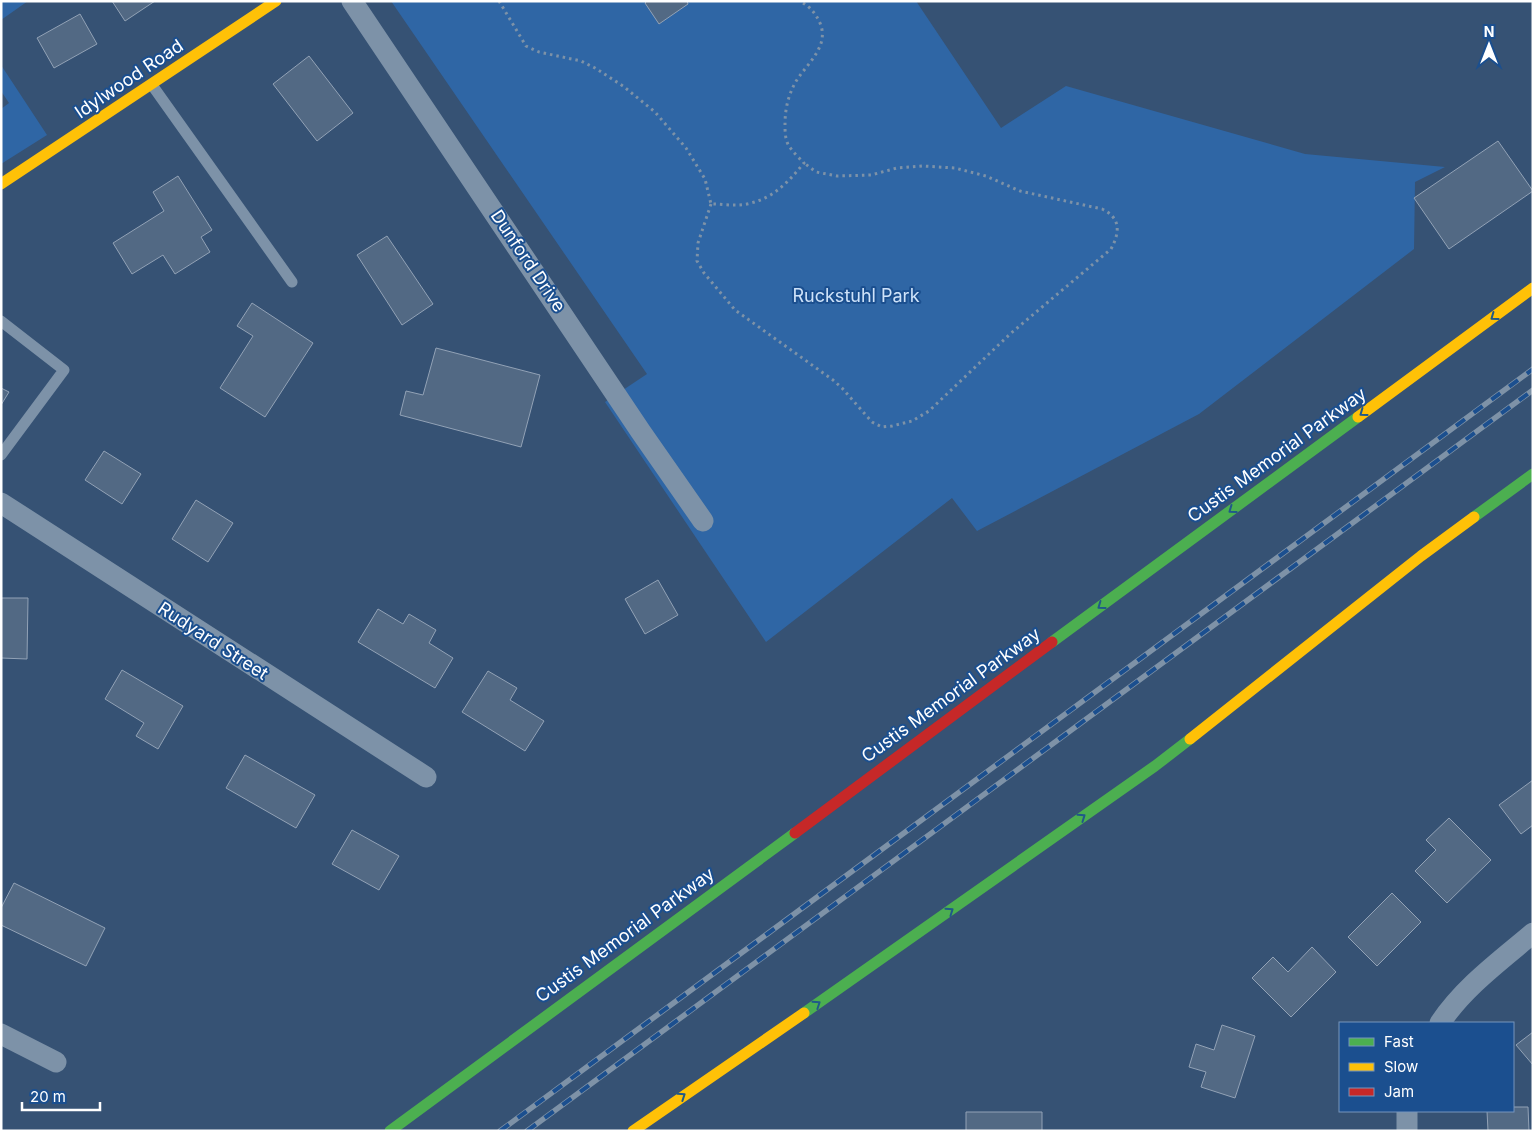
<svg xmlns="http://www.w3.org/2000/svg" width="1534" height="1132" viewBox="0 0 1534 1132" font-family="Inter,sans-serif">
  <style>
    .green { fill: #2f66a5 }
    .building { fill: #526984; stroke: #92a2b6 }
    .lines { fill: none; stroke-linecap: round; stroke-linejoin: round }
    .path { stroke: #7d92a8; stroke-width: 3; stroke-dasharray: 2.5 4; stroke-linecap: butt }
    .lane { stroke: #7d92a8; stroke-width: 11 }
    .street { stroke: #7d92a8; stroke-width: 21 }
    .fast { stroke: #4caf50; stroke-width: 11 }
    .slow { stroke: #ffc107; stroke-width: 11 }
    .jam { stroke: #c62828; stroke-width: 11 }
    .rail-casing { stroke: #7e92a7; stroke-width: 5.5 }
    .rail { stroke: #1b4f8f; stroke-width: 4; stroke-dasharray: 11; stroke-linecap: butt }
    .oneway { stroke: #205989 }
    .labels { text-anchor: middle; stroke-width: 4; stroke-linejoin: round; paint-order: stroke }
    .street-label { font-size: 18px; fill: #fff; stroke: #1b4f8f }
    .park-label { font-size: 18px; fill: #cfe3fa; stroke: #1b4f8f }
  </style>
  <rect width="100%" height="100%" fill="#365274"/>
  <!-- green -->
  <path class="green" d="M1,1H28L1,20Z
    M391,1H916L1001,128L1066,86L1305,154L1445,167L1415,182L1414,249L1199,414L977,531L952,498L766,642L605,402L647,374Z
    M1,65L47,135L1,164V109L9,103L1,91Z"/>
  <!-- building -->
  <path class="building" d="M112,1H155L125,21Z
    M647,1H687L688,4L659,24L645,3Z
    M80,14L97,44L54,68L37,38Z
    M309,56L353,113L317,141L273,84Z
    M1498,141L1533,191L1449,249L1414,198Z
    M178,176L212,230L201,237L210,252L175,274L163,255L132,274L113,243L164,211L153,192Z
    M387,236L433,304L402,325L357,255Z
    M252,303L313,343L265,417L220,388L253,336L237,326Z
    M436,348L540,375L521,447L400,415L406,391L423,395Z
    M1,388L9,392L1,405Z
    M104,451L141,474L122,504L85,480Z
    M196,500L233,523L208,562L172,539Z
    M658,580L678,615L645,634L625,599Z
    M1,598H28L27,659L1,658Z
    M378,609L403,624L409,614L436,630L429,643L453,658L435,688L358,642Z
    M122,670L183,706L158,749L136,736L144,723L105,699Z
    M488,671L517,688L510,700L544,721L525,751L462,712Z
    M245,755L315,795L296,828L226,788Z
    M1533,780V825L1521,834L1499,805Z
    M1449,818L1491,860L1447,903L1415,871L1436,850L1426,840Z
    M352,830L399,856L379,890L332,864Z
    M14,883L105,928L86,966L1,925V908Z
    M1392,893L1421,922L1377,966L1348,937Z
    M1312,947L1336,972L1291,1017L1252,978L1273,957L1288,972Z
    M1222,1025L1255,1036L1235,1098L1201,1087L1206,1072L1189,1067L1196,1044L1214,1050Z
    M1533,1032V1065L1516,1045Z
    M1513,1107H1528L1529,1131H1488L1487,1111H1513Z
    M966,1112H1042V1131H966Z"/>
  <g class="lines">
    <!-- path -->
    <path class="path" d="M499,1L526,46L539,52L581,61L595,68L623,86L655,112L686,148L705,179L711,204C724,204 738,207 751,203C775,197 789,181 804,163C799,158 793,152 789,146C785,140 785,131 785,124C785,110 788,96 795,83C806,64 830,47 820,23C815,12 810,7 800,1
      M711,204L698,243L697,261L704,273L735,310L833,380L842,388L872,422L882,427L892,426L912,421L929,411L1010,334L1111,249C1120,232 1121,218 1102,209L1020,191L986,176L955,168L923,166L897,168L871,175L837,176L816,172L804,163"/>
    <!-- lane -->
    <path class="lane" d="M152,85L292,282
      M1,321L64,370L1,455"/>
    <!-- street -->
    <path class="street" d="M352,1L641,432L703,521
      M1,503L426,777
      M1440,1023C1464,987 1500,961 1533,933
      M1,1034L56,1062
      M1407,1111V1131"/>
    <!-- fast -->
    <path class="fast" d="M1474,517L1533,474
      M1052,642L1358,417
      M804,1013L1155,766L1190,739
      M390,1131L795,833"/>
    <!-- slow -->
    <path class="slow" d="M1,184L276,1
      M1358,417L1533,288
      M1190,739L1421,556L1474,517
      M633,1131L804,1013"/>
    <!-- jam -->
    <path class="jam" d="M795,833L1052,642"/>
    <!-- rail casing -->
    <g class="rail-casing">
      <path id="rail" d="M500,1131L1533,369
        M527,1131L1533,390"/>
    </g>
    <!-- rail -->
    <use href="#rail" class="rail"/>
  </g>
  <!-- one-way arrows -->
  <defs><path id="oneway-chevron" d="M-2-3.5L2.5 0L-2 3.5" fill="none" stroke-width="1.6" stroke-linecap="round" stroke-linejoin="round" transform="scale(1.25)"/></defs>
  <g class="oneway">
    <use href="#oneway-chevron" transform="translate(1494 317) rotate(144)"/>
    <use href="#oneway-chevron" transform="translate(1363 413) rotate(144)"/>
    <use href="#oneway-chevron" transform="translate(1232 510) rotate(144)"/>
    <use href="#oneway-chevron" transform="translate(1101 606) rotate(144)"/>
    <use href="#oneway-chevron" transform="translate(1082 817) rotate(-35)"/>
    <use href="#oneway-chevron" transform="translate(950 911) rotate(-35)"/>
    <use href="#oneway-chevron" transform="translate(817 1004) rotate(-34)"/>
    <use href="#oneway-chevron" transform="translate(682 1096) rotate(-34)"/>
  </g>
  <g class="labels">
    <!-- street labels -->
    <g class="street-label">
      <text transform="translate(129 79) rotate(-34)" y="6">Idylwood Road</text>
      <text transform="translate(528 261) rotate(56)" y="6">Dunford Drive</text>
      <text transform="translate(1277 455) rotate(-36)" y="6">Custis Memorial Parkway</text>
      <text transform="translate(213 641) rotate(33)" y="6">Rudyard Street</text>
      <text transform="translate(951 695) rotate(-36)" y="6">Custis Memorial Parkway</text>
      <text transform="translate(625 935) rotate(-36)" y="6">Custis Memorial Parkway</text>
    </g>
    <!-- park labels -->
    <g class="park-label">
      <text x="856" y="302">Ruckstuhl Park</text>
    </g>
  </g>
  <!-- border -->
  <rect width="1534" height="1132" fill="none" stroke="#ffffff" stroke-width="5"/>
  <!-- legend -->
  <rect x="1339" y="1022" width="175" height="90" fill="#1b4f8f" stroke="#7695bc"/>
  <rect x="1349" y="1038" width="25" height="8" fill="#4caf50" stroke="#7695bc"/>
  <text x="1384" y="1047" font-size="15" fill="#ffffff">Fast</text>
  <rect x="1349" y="1063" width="25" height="8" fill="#ffc107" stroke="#7695bc"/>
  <text x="1384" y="1072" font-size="15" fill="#ffffff">Slow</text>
  <rect x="1349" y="1088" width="25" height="8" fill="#c62828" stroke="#7695bc"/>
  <text x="1384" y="1097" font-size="15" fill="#ffffff">Jam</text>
  <!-- north arrow -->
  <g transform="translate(1489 45)" stroke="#1b4f8f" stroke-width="4" paint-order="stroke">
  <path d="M0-4L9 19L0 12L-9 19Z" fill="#ffffff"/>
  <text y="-8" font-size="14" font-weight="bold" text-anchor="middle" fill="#ffffff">N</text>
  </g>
  <!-- scale -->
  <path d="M22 1102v8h78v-8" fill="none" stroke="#ffffff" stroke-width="2.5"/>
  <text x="30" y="1102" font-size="15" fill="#ffffff" stroke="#1b4f8f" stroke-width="4" paint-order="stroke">20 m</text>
</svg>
